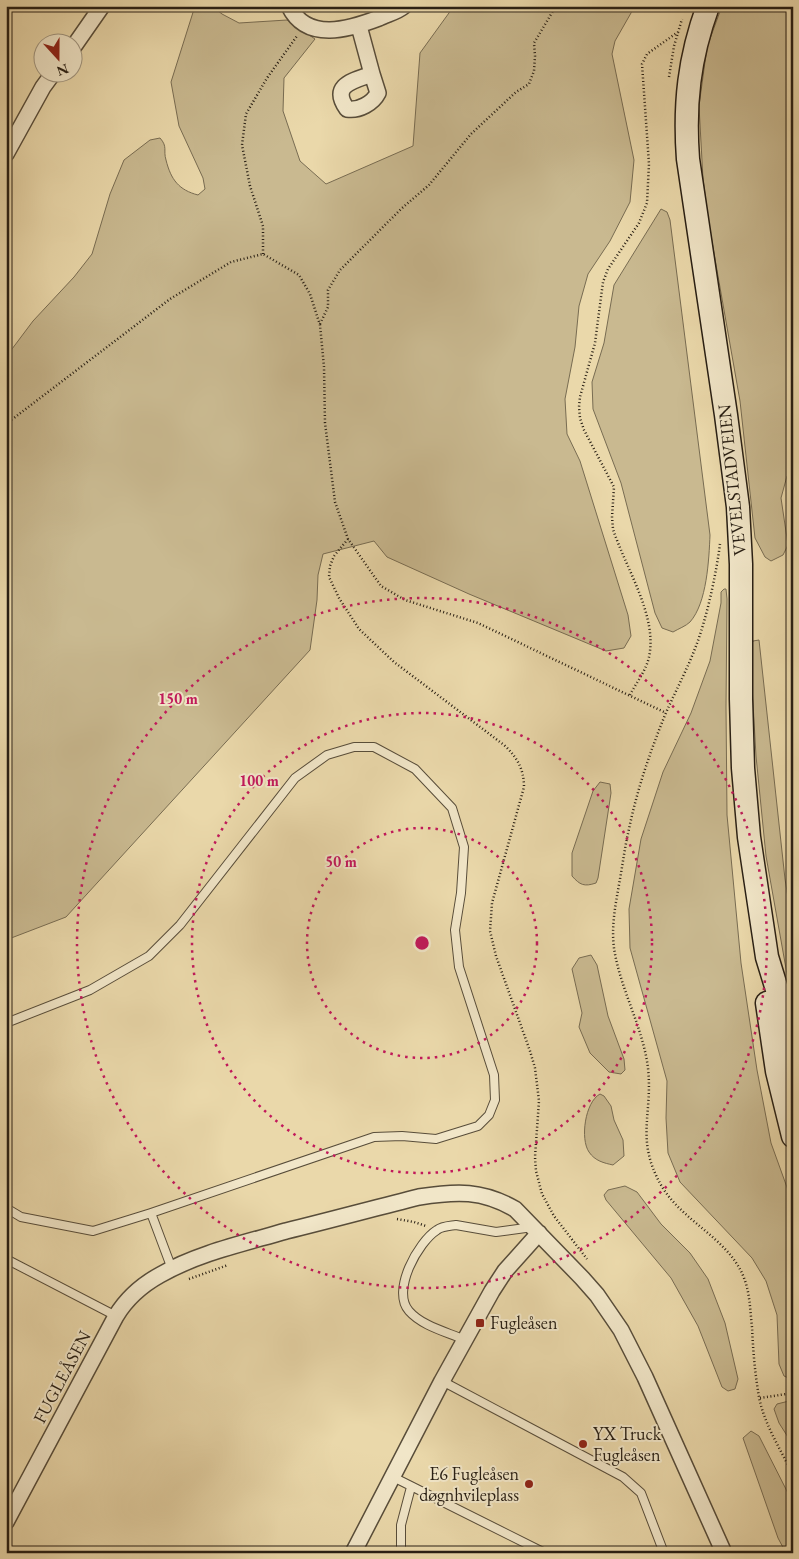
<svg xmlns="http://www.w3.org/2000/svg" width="799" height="1559" viewBox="0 0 799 1559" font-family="'EB Garamond',serif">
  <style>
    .green { fill: #c9b990; stroke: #786c52 }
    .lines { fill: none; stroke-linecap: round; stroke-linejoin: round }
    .lane-casing { stroke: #584d3a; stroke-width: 10 }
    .street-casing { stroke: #584d3a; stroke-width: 18 }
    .secondary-casing { stroke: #281f14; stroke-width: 25 }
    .path { stroke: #281f14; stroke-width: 2.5; stroke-dasharray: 1 2.5; stroke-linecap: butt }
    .lane { stroke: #f1e6c8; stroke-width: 8 }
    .street { stroke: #f1e6c8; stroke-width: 15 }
    .secondary { stroke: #f1e6c8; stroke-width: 22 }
    .ring { fill: none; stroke: #c2185b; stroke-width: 2.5; stroke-dasharray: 2.5 5 }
    .poi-dot { fill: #8f2418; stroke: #f1e6c8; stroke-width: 2 }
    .labels { text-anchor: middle; stroke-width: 4; stroke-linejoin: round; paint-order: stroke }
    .street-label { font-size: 18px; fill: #281f14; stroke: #f1e6c8 }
    .poi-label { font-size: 18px; fill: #281f14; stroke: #f1e6c8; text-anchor: start }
    .centre { fill: #c2185b; stroke: #f1e6c8; stroke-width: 2.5 }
    .ring-label { font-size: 15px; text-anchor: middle; font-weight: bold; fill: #c2185b; stroke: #f1e6c8; stroke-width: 4; stroke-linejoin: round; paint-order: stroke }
  </style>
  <rect width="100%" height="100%" fill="#ead8aa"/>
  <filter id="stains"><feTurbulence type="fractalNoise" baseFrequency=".004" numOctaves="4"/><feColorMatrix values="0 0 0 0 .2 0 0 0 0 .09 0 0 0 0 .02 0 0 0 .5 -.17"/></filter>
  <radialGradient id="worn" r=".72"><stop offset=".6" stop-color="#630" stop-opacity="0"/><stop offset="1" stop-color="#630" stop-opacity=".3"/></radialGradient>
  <!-- green -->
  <path class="green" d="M195,6H212L222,14L239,23L287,20L315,39L284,78L283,111L300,161L326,184L413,146L420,53L454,6H635L615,41L612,54L634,160L630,202L610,241L588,274L579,306L575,347L565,399L567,434L580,461L628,615L631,636L624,648L606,651L469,594L387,557L374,541L323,554L318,575L317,600L310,650L66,917L6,940V357L33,321L74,277L92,254L110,194L124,160L150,140L160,138C168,147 163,150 166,160C171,180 179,190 198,195L205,189L203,178L179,126L171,82Z
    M722,6H793V473L787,476L781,498L788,545L783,555L771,561L765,557L755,538L740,401L708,219L703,179L699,106L707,47Z
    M661,209L667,212L670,220L710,535C709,559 707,603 690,622C686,626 678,629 673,632L662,628L655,613L621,483L593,409L592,382L604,343L614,285Z
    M724,589H726L727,599L726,707L727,815L741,963L757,1070L771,1143L793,1204V1380L784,1376L779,1364L777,1315L766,1281L752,1258L680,1182L668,1153L666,1118L667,1081L630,948L629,909L641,839L663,772L691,713L710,661L721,603V592Z
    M759,640L785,879L793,929V1008L766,856L756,756L750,650L753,641Z
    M600,782L610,784L611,793L598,878L596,883C584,887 580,885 572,876V853L593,791Z
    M591,955L597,965L608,1016L624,1059L625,1070L621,1074L609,1072L590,1053L579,1027L582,1013L572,969L579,958Z
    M600,1094L604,1096L611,1106L614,1120L623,1140L624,1156L613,1165C604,1163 595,1161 589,1152C580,1139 585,1102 600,1094Z
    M625,1186L637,1192L661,1224L690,1253L708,1279L725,1323L738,1379L735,1389L728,1391L722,1387L698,1326L671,1278L606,1200L604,1195L608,1190Z
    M793,1400V1445L779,1423L774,1409L777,1404Z
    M751,1431L759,1436L793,1503V1553H786L778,1538L743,1438Z"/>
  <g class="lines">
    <!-- lane casing -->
    <g class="lane-casing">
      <path id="lane" d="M6,1023L90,990L149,956L180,925L295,778L327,755L354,747H374L415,769L452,808L464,847L461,893L455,930L459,967L494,1075L495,1100L489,1115L478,1126L436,1139L402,1136L374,1137L151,1213L93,1231L21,1217L6,1208
        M151,1213L172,1269
        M6,1259L116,1316
        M465,1340C447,1332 422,1326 409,1311C391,1291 418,1242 437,1230C442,1226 449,1226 456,1225L496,1232L533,1227
        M442,1381L623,1477L641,1493L664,1553
        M393,1477L545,1553
        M401,1553V1525L411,1487"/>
    </g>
    <!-- street casing -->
    <g class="street-casing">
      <path id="street" d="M289,6C307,43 350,29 379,18C387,14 397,12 404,6
        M359,26L372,74
        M72,49L102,6
        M372,74L378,93C373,103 359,111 347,109C330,85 353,81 372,74Z
        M6,154L43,87L54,72
        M6,1522L116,1316C127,1298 142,1285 160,1275C198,1253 245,1243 286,1231C331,1220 375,1208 419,1197C457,1191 482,1190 515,1209L582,1278L597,1295L621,1330L645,1377L724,1553
        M353,1553L442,1381L492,1291L505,1271L539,1233"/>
    </g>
    <!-- secondary casing -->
    <g class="secondary-casing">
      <path id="secondary" d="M708,6C689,58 684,104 688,159L726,415L738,507L741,564V699L743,768L749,837L767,957L779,996L793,1061
        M767,1003L777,1071L793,1136"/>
    </g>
    <!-- path -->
    <path class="path" d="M669,77L674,46L682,19
      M263,254V226L250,186L242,145L246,114L267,78L297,36
      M320,324L328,307V290L340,270L401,209L429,185L471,134L516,92L529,84L534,71L535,56L534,43L556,6
      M6,424L170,299L231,262L263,254L299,275L310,294L320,325L324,367L325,423L335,502L348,539L381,586L405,600L478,623L666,713
      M348,539L334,556L330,566L329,577L339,598L359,629L394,662L504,745C517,757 524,769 524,787L492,903L490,931L496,956L530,1051L535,1068L539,1101L535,1157L536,1171L542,1194L554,1216L587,1259
      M720,544C716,575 707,617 696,646C687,670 675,692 665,715C650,752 637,790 629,829C625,846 623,862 620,879C616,902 611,925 614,948C620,989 643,1027 648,1068C653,1115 635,1139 661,1185C682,1222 729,1238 744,1278C750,1293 750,1310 752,1327C753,1350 755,1374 759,1397C764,1424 781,1450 793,1475
      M630,695C636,683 646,671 649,657C658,616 625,567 613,529L612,517L614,487L584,430L580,418L579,407L580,397L595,343L603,282L608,269L639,223L647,203L649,164L642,64L647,54L678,32
      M397,1219L414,1222L426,1226
      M189,1279L228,1265
      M760,1398L793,1393"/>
    <!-- lane -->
    <use href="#lane" class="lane"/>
    <!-- street -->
    <use href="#street" class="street"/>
    <!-- secondary -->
    <use href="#secondary" class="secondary"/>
  </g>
  <!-- distance rings -->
  <g class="ring">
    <circle cx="422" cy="943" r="115"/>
    <circle cx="422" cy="943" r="230"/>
    <circle cx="422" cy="943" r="345"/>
  </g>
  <!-- markers -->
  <g class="poi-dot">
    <rect x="475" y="1318" width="10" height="10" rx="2.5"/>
    <circle cx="583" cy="1444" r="5"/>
    <circle cx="529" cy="1484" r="5"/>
  </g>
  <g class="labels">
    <!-- street labels -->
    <g class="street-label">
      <text transform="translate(732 480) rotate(-96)" y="6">VEVELSTADVEIEN</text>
      <text transform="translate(62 1377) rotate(-62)" y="6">FUGLEÅSEN</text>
    </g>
    <!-- poi labels -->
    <g class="poi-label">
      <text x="490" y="1329">Fugleåsen</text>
      <text x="593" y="1440">YX Truck<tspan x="593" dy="21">Fugleåsen</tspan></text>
      <text x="519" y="1480" text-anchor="end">E6 Fugleåsen<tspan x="519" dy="21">døgnhvileplass</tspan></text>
    </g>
  </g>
  <circle cx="422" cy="943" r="8" class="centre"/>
  <g class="ring-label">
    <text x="178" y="704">150 m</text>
    <text x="259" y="786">100 m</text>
    <text x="341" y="867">50 m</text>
  </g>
  <!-- margin -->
  <rect width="799" height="1559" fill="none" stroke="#ead8aa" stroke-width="25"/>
  <rect x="8" y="8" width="784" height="1544" fill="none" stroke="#281f14" stroke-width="2.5"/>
  <rect x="12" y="12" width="774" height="1534" fill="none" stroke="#281f14"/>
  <!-- north arrow -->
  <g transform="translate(58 58) rotate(159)"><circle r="24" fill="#f1e6c8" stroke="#a19680"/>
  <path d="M0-4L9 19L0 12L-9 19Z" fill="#8f2418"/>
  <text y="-8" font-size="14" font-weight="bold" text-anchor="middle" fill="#281f14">N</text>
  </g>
  <rect width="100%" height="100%" filter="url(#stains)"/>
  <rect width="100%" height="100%" fill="url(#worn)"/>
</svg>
